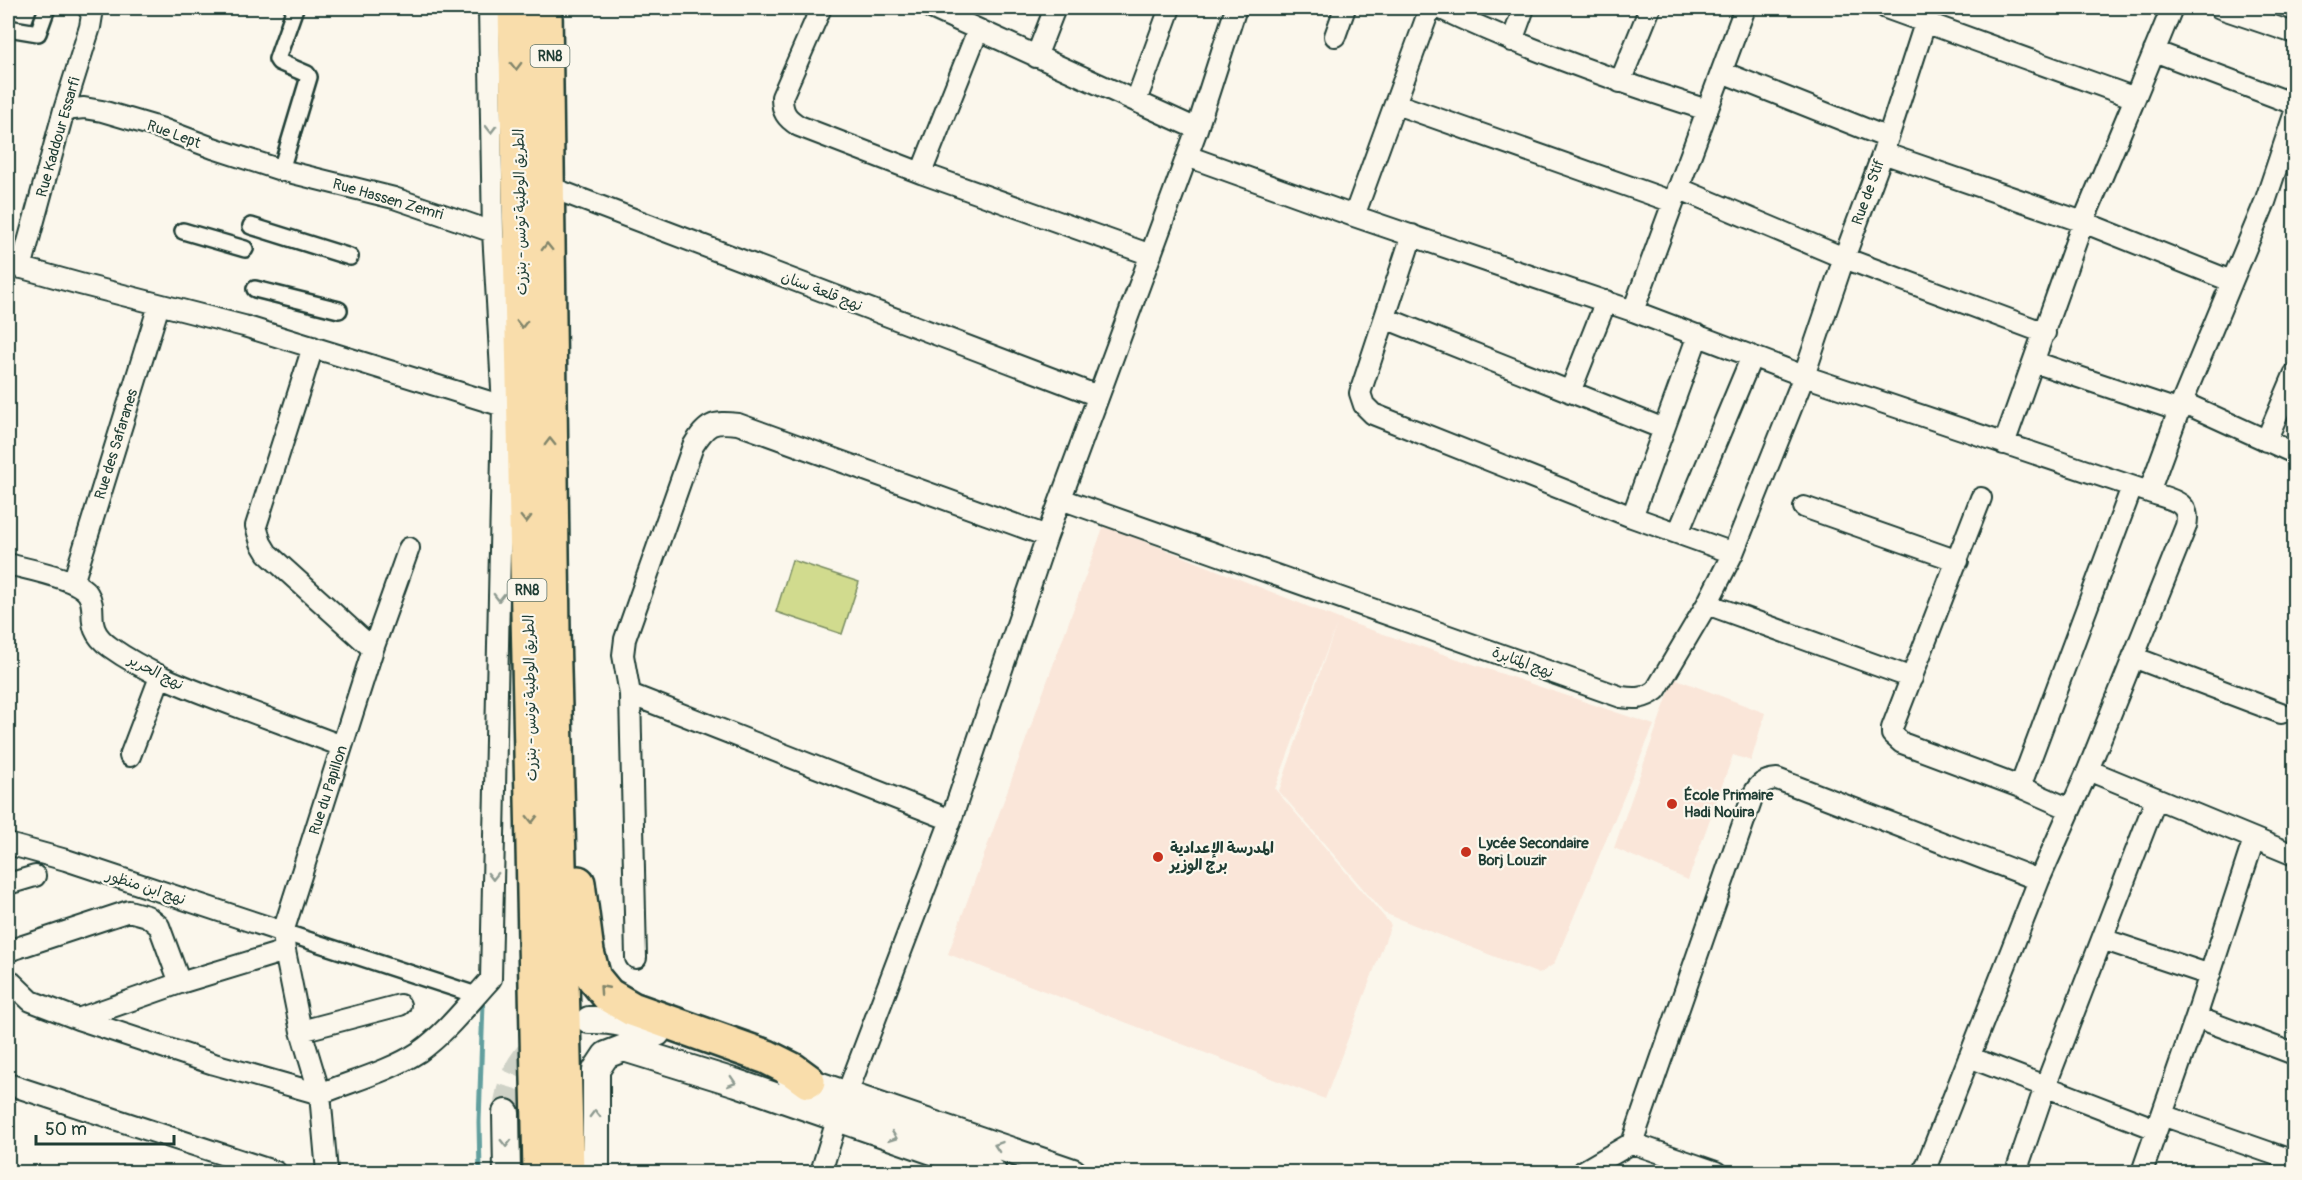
<svg xmlns="http://www.w3.org/2000/svg" width="2302" height="1180" viewBox="0 0 2302 1180" font-family="Pangolin,'Playpen Sans Arabic',sans-serif">
  <style>
    .built { fill: #fae6d9 }
    .green { fill: #d1db8e; stroke: #788c61; stroke-width: 1.5 }
    .lines { fill: none; stroke-linecap: round; stroke-linejoin: round }
    .stream { stroke: #629f9e; stroke-width: 5 }
    .tertiary-tunnel { stroke: #cfd2c7; stroke-width: 26; stroke-dasharray: 26 13; stroke-linecap: butt }
    .pedestrian-casing { stroke: #1f3d34; stroke-width: 20 }
    .minor-casing { stroke: #1f3d34; stroke-width: 24 }
    .tertiary-casing { stroke: #1f3d34; stroke-width: 30 }
    .motorway-casing { stroke: #1f3d34; stroke-width: 38 }
    .pedestrian { stroke: #fbf7ec; stroke-width: 15 }
    .minor { stroke: #fbf7ec; stroke-width: 20 }
    .tertiary { stroke: #fbf7ec; stroke-width: 26 }
    .motorway { stroke: #f9ddab; stroke-width: 33 }
    .oneway { stroke: #81856a }
    .oneway2 { stroke: #8d9a90 }
    .poi-dot { fill: #c8321e; stroke: #fbf7ec; stroke-width: 2 }
    .labels { text-anchor: middle; stroke-width: 4.5; stroke-linejoin: round; paint-order: stroke }
    .shield { fill: #fbf7ec; stroke: #61756b; stroke-width: 1.5 }
    .shield-label { font-size: 14px; font-weight: bold; fill: #1f3d34 }
    .street-label { font-size: 15px; fill: #1f3d34; stroke: #fbf7ec }
    .poi-label { font-size: 15px; font-weight: bold; fill: #1f3d34; stroke: #fbf7ec; text-anchor: start }
  </style>
  <rect width="100%" height="100%" fill="#fbf7ec"/>
  <filter id="ink" filterUnits="userSpaceOnUse"><feTurbulence type="fractalNoise" baseFrequency=".0167" numOctaves="2"/><feDisplacementMap in="SourceGraphic" scale="12" xChannelSelector="R" yChannelSelector="G"/><feConvolveMatrix kernelMatrix="1 2 1 2 8 2 1 2 1" color-interpolation-filters="sRGB"/></filter>
  <g filter="url(#ink)">
    <!-- built -->
    <path class="built" d="M1104,525L1339,619L1654,725L1554,964L1539,974L1384,913L1279,791L1337,623L1275,789L1391,925L1325,1099L948,954Z
      M1674,678L1765,713L1751,761L1733,755L1688,880L1614,848Z"/>
    <!-- green -->
    <path class="green" d="M792,560L859,582L842,634L776,612Z"/>
    <g class="lines">
      <!-- stream -->
      <path class="stream" d="M480,1172L479,1122L483,1003"/>
      <!-- tertiary-tunnel -->
      <path class="tertiary-tunnel" d="M506,1113C508,1084 519,1056 545,1039"/>
      <!-- pedestrian casing -->
      <g class="pedestrian-casing">
        <path id="pedestrian" d="M8,28L38,33L47,8
          M281,170L309,77L307,74L279,62L277,59L295,8
          M251,226L350,257
          M183,231L245,249
          M255,289L339,310
          M283,932L476,995"/>
      </g>
      <!-- minor casing -->
      <g class="minor-casing">
        <path id="minor" d="M821,8L782,97C782,112 786,118 799,126L921,173L1151,255
          M931,8L1197,129
          M1439,8C1525,49 1616,81 1707,110
          M1886,8L2135,98L2083,222L2004,444
          M2220,8L2294,33
          M1335,36L1345,8
          M1512,41L1524,8
          M2154,51L2294,104
          M1036,57L1055,8
          M1722,72L1888,138
          M1620,82L1650,8
          M2135,98L2172,8
          M1136,101L1170,8
          M1396,104L1673,202
          M64,110L84,108L102,111L160,128L213,148L281,170L394,198L493,232
          M1883,153L2083,222L2231,281
          M1187,156L1354,216L1633,311L1804,376L2149,492C2168,499 2192,500 2186,526L2088,770L2039,880L1924,1172
          M921,173L978,30
          M547,186L1098,396
          M1678,188L1844,258L2045,333
          M1354,216L1430,8
          M1412,235L1360,393L1364,405L1373,414L1632,517L1733,553
          M8,264L80,284L244,326L503,406
          M21,268L64,110L90,27L92,15L88,8
          M1633,311L1745,8
          M1385,318L1664,429
          M313,347L256,526L261,543L267,553L373,649
          M2034,362L2180,411
          M1570,392L1606,301
          M2182,402L2294,453
          M2266,441L2294,375
          M2149,492L2182,402L2265,202L2294,115
          M1981,498L1892,728V734L1902,743L2020,787L2070,809
          M1061,499L1621,697C1636,699 1644,699 1656,690L1707,604L1733,553L1804,376L1844,258L1883,153L1930,8
          M1804,507L1958,561
          M1632,517L1698,335
          M1678,533L1752,356
          M8,564C26,569 78,578 88,594C99,611 82,627 110,647C145,672 185,687 225,702C264,717 303,731 342,746
          M73,583L159,305
          M1707,604L1912,678
          M2133,657L2281,713
          M630,694L951,820
          M130,756L160,677
          M2088,770L2294,855
          M2020,787L2132,487
          M8,844L66,860L283,932
          M8,884L35,876
          M2102,939L2210,975
          M8,951L129,911L147,916L159,926L180,983
          M285,951L301,1031
          M636,958L630,694L623,655L625,639L693,446C707,424 712,421 738,424L1047,536
          M8,979L31,1001L78,1019L214,1064L320,1094
          M2196,1017L2294,1054
          M78,1019L180,983L285,951L283,932L373,649L409,548
          M1969,1057L2156,1129
          M8,1084L276,1172
          M320,1094L301,1031L400,1005
          M2162,1115L2294,1161
          M1632,1143L1753,795C1759,784 1764,780 1777,779L2039,880
          M327,1172L320,1094C352,1081 390,1071 419,1052C447,1032 468,1004 491,979L503,406L493,232L489,8
          M821,1172L838,1117L951,820L1047,536L1197,129L1236,8
          M1582,1172L1632,1143L1716,1172
          M2016,1172L2045,1087L2156,799
          M2142,1172L2196,1017L2254,839"/>
      </g>
      <!-- tertiary casing -->
      <g class="tertiary-casing">
        <path id="tertiary" d="M589,1020C613,1019 635,1026 657,1033
          M789,1075L1073,1172
          M506,1113L507,1172
          M596,1172V1070L606,1055L624,1048L737,1083L993,1172"/>
      </g>
      <!-- motorway casing -->
      <g class="motorway-casing">
        <path id="motorway" d="M515,8L540,1172
          M545,8L553,632L567,1172
          M578,883L587,952L594,978L608,995L632,1009L767,1057L793,1070L808,1081"/>
      </g>
      <!-- pedestrian -->
      <use href="#pedestrian" class="pedestrian"/>
      <!-- minor -->
      <use href="#minor" class="minor"/>
      <!-- tertiary -->
      <use href="#tertiary" class="tertiary"/>
      <!-- motorway -->
      <use href="#motorway" class="motorway"/>
    </g>
    <!-- one-way arrows -->
    <defs><path id="oneway-chevron" d="M-2-3.5L2.5 0L-2 3.5" fill="none" stroke-width="1.6" stroke-linecap="round" stroke-linejoin="round" transform="scale(1.5)"/></defs>
    <g class="oneway">
      <use href="#oneway-chevron" transform="translate(516 66) rotate(89)"/>
      <use href="#oneway-chevron" transform="translate(547 247) rotate(-91)"/>
      <use href="#oneway-chevron" transform="translate(522 324) rotate(89)"/>
      <use href="#oneway-chevron" transform="translate(550 442) rotate(-91)"/>
      <use href="#oneway-chevron" transform="translate(526 519) rotate(89)"/>
      <use href="#oneway-chevron" transform="translate(532 819) rotate(89)"/>
      <use href="#oneway-chevron" transform="translate(603 989) rotate(-132)"/>
    </g>
    <g class="oneway2">
      <use href="#oneway-chevron" transform="translate(491 129) rotate(89)"/>
      <use href="#oneway-chevron" transform="translate(499 597) rotate(91)"/>
      <use href="#oneway-chevron" transform="translate(493 876) rotate(91)"/>
      <use href="#oneway-chevron" transform="translate(732 1082) rotate(18)"/>
      <use href="#oneway-chevron" transform="translate(595 1114) rotate(-91)"/>
      <use href="#oneway-chevron" transform="translate(893 1137) rotate(20)"/>
      <use href="#oneway-chevron" transform="translate(506 1143) rotate(89)"/>
      <use href="#oneway-chevron" transform="translate(998 1146) rotate(-161)"/>
    </g>
  </g>
  <!-- markers -->
  <g class="poi-dot">
    <circle cx="1672" cy="804" r="6"/>
    <circle cx="1466" cy="852" r="6"/>
    <circle cx="1158" cy="857" r="6"/>
  </g>
  <g class="labels">
    <!-- shield labels -->
    <g class="shield">
      <rect x="530.5" y="45" width="39" height="22" rx="4.5"/>
      <rect x="507.5" y="579" width="39" height="22" rx="4.5"/>
    </g>
    <g class="shield-label">
      <text x="550" y="61">RN8</text>
      <text x="527" y="595">RN8</text>
    </g>
    <!-- street labels -->
    <g class="street-label">
      <text transform="translate(174 134) rotate(20)" y="5">Rue Lept</text>
      <text transform="translate(58 137) rotate(-74)" y="5">Rue Kaddour Essarfi</text>
      <text transform="translate(1868 192) rotate(-70)" y="5">Rue de Stif</text>
      <text transform="translate(388 199) rotate(16)" y="5">Rue Hassen Zemri</text>
      <text transform="translate(520 212) rotate(-91)" y="5">الطريق الوطنية تونس - بنزرت</text>
      <text transform="translate(822 291) rotate(21)" y="5">نهج قلعة سنان</text>
      <text transform="translate(116 444) rotate(-73)" y="5">Rue des Safaranes</text>
      <text transform="translate(1523 662) rotate(20)" y="5">نهج المثابرة</text>
      <text transform="translate(156 672) rotate(27)" y="5">نهج الحرير</text>
      <text transform="translate(530 698) rotate(-91)" y="5">الطريق الوطنية تونس - بنزرت</text>
      <text transform="translate(328 790) rotate(-72)" y="5">Rue du Papillon</text>
      <text transform="translate(146 887) rotate(18)" y="5">نهج ابن منظور</text>
    </g>
    <!-- poi labels -->
    <g class="poi-label">
      <text x="1684" y="800">École Primaire<tspan x="1684" dy="17">Hadi Nouira</tspan></text>
      <text x="1478" y="848">Lycée Secondaire<tspan x="1478" dy="17">Borj Louzir</tspan></text>
      <text x="1170" y="853">المدرسة الإعدادية<tspan x="1170" dy="17">برج الوزير</tspan></text>
    </g>
  </g>
  <!-- margin -->
  <rect width="2302" height="1180" fill="none" stroke="#fbf7ec" stroke-width="30"/>
  <rect x="15" y="15" width="2272" height="1150" fill="none" stroke="#1f3d34" stroke-width="2" filter="url(#ink)"/>
  <!-- scale -->
  <path d="M36 1135v9h138v-9" fill="none" stroke="#1f3d34" stroke-width="3"/>
  <text x="45" y="1135" font-size="18" fill="#1f3d34" stroke="#fbf7ec" stroke-width="4.5" paint-order="stroke">50 m</text>
</svg>
